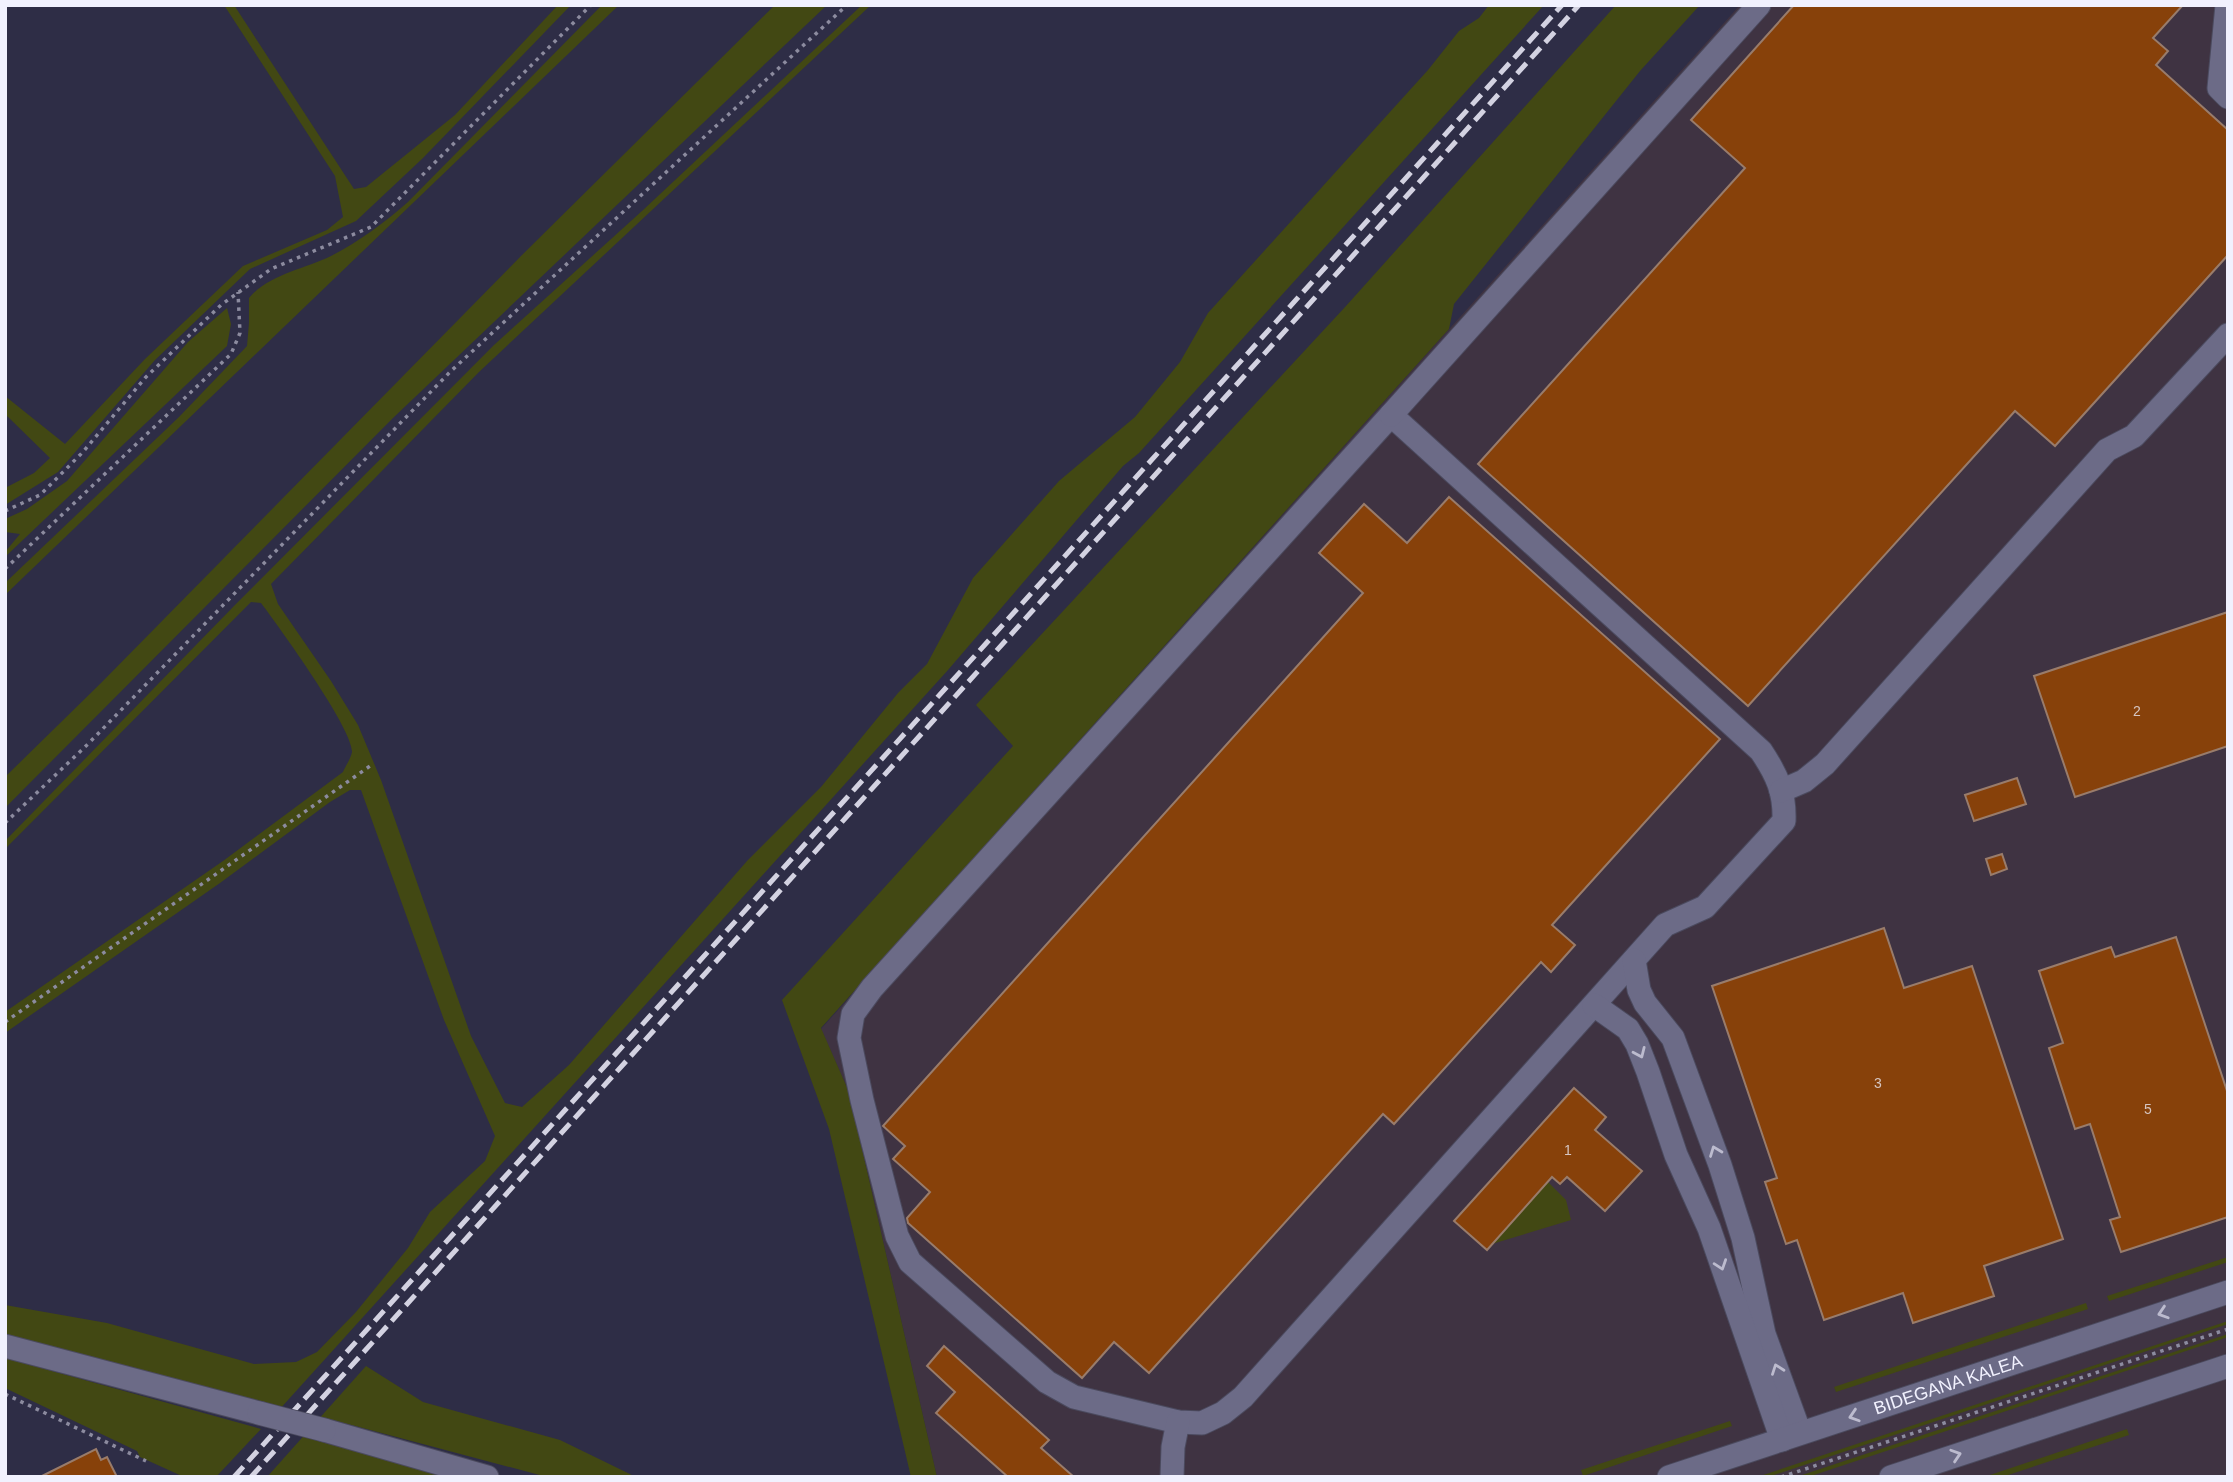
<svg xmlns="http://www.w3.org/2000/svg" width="2233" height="1482" viewBox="0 0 2233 1482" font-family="Helvetica,sans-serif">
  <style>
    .industrial { fill: #3f3342 }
    .green { fill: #424813 }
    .building { fill: #87410a; stroke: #997c6b; stroke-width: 2 }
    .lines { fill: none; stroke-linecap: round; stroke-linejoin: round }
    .minor-casing { stroke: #4b4a5e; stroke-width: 25 }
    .path { stroke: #8c8b9f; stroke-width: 3.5; stroke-dasharray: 3.5 5; stroke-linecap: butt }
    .minor { stroke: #6c6b87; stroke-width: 23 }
    .rail { stroke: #d3d2e1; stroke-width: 5; stroke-dasharray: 14 7; stroke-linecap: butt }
    .minor-bridge-casing { stroke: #4b4a5e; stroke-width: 25; stroke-linecap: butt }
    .minor-bridge { stroke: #6c6b87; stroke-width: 23 }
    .oneway { stroke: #bcbbce }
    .labels { text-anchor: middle; stroke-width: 6; stroke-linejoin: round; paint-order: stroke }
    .number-label { font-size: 14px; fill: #d6c5c1 }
    .street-label { font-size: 18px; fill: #f1f1fe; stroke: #2e2d46 }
  </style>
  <rect width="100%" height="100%" fill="#2e2d46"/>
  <!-- industrial -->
  <path class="industrial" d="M1740,5H2228V1477H937L849,1092L821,1029Z"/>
  <!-- green -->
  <path class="green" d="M224,5H234L354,189L366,187L455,115L558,5H571L423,158L356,221L250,269L155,360L58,472L5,505V488L34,473L50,458L5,414V396L65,444L145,359L243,266L327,230L343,217L335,176Z
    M602,5H619L5,595V583L179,417L247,346L249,323V298C268,275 304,269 331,256C360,241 384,223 408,202Z
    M775,5H827L393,418L5,808V777L101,683L521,256Z
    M862,5H871L479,372L271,584L278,604L331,681L358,725L381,780L471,1036L505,1103L522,1107L569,1065L747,861L821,787L898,693L927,664L973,578L1059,481L1135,417L1180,362L1208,313L1428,70L1459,31L1479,18L1489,5H1544L1139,453L1123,466L948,670L279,1410L5,1334V1305L107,1323L254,1364L296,1362L317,1352L356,1312L408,1248L430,1212L485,1161L495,1136L444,1020L361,790H350L330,802L220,883L5,1033V1012L223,861L343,772C345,767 351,758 352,752C353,729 279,627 261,603L251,602L5,849V841L234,606L494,345L642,211Z
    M1616,5H1700L1640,71L1454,304L1449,329L821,1028L849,1092L937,1477H911L829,1129L782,1000L1013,746L976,705L1346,306Z
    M227,308L231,324L227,346L5,557V552L20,534L5,532V519L27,509L67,481L188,342Z
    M1548,1182L1566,1200L1571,1220L1492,1244Z
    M2228,1257V1262L2109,1301L2107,1296Z
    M2086,1303L2088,1309L1836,1392L1834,1387Z
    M2228,1321V1324L1768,1477H1757Z
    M2228,1334V1337L1808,1477H1796Z
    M5,1358L261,1429L216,1477H184L140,1457L137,1451L5,1388Z
    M366,1366L423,1402L560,1440L636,1477H547L329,1419L315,1440L450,1477H267Z
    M1730,1421L1732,1426L1583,1476L1581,1470Z
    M2127,1429L2129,1435L2002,1477H1984Z"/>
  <!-- building -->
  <path class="building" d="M1794,5H2183L2153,38L2168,51L2156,65L2228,130V255L2055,446L2015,411L1748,706L1478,464L1745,168L1691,120Z
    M1449,497L1720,739L1552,925L1575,945L1551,972L1541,962L1394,1124L1383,1114L1149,1373L1114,1342L1082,1378L908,1223L907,1218L930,1192L893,1159L905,1146L883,1126L1363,593L1319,553L1364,504L1407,543Z
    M2228,612V746L2075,797L2034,676Z
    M2017,778L2026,804L1974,821L1965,795Z
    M2002,854L2007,869L1991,875L1986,859Z
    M1884,928L1904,988L1972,966L2063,1239L1984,1266L1994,1296L1913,1323L1903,1293L1824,1320L1797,1240L1786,1244L1765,1182L1777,1178L1712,986Z
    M2176,937L2228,1094V1217L2121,1252L2110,1220L2120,1217L2090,1124L2075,1129L2049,1048L2063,1043L2039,971L2111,947L2115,957Z
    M1574,1088L1606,1117L1595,1130L1642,1171L1605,1211L1567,1177L1560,1184L1552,1177L1487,1250L1454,1221Z
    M944,1346L1049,1440L1041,1448L1074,1477H1008L936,1413L955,1392L927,1366Z
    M96,1449L101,1460L107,1457L117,1477H40Z"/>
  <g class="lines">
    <!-- minor casing -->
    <g class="minor-casing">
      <g id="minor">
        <path d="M2227,5L2219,88L2228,97"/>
        <path d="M1391,415L1761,751C1777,775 1785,792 1784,821L1705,907L1665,925L1243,1397L1223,1413L1202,1423L1178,1422L1074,1397L1047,1382L910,1262L897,1236L862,1100L849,1038L853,1014L872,988Z"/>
        <path d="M1391,415L1759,5"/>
        <path d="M1781,791L1804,781L1825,764L2107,450L2134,436L2228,335"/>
        <path d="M1634,960L1639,990L1645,1003L1673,1038L1720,1165L1743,1238L1764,1334L1800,1433"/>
        <path d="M1594,1005L1628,1029L1637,1044L1648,1072L1676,1155L1709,1228L1782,1440"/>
        <path d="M5,1346L259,1413"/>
        <path d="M324,1430L487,1477"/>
        <path d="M1172,1477L1173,1447L1178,1422"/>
        <path id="s1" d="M1669,1477L2228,1292"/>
        <path d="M1891,1477L2228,1366"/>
      </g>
    </g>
    <!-- path -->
    <path class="path" d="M5,511L40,495L83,452L145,378L221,305L271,269L371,227L591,5
      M5,569L231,354L240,333L238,292
      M5,823L88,744L451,371L847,5
      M5,1022L370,766
      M5,1394L146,1461
      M1781,1477L2228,1329"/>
    <!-- minor -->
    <use href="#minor" class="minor"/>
    <!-- rail -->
    <path class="rail" d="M234,1477L1562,5
      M251,1477L1579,5"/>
    <!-- minor-bridge casing -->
    <g class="minor-bridge-casing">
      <path id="minor-bridge" d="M259,1413L324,1430"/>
    </g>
    <!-- minor-bridge -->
    <use href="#minor-bridge" class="minor-bridge"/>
  </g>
  <!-- one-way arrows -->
  <defs><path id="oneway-chevron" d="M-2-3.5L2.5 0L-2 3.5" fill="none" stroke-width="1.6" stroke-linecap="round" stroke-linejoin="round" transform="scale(1.75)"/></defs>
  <g class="oneway">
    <use href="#oneway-chevron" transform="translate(1640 1053) rotate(66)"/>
    <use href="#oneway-chevron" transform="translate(1715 1151) rotate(-111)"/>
    <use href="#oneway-chevron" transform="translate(1721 1265) rotate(71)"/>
    <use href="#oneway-chevron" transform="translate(2163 1313) rotate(162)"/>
    <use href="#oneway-chevron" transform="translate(1777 1369) rotate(-110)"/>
    <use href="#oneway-chevron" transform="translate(1854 1416) rotate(162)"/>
    <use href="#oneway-chevron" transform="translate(1956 1455) rotate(-18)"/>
  </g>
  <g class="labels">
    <!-- number labels -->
    <g class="number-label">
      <text x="2137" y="716">2</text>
      <text x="1878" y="1088">3</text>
      <text x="2148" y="1114">5</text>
      <text x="1568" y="1155">1</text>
    </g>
    <!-- street labels -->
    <g class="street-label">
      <text dy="6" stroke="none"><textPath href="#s1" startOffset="294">BIDEGANA KALEA</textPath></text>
    </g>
  </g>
  <!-- border -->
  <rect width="2233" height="1482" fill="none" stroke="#f1f1fe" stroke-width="14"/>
</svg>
